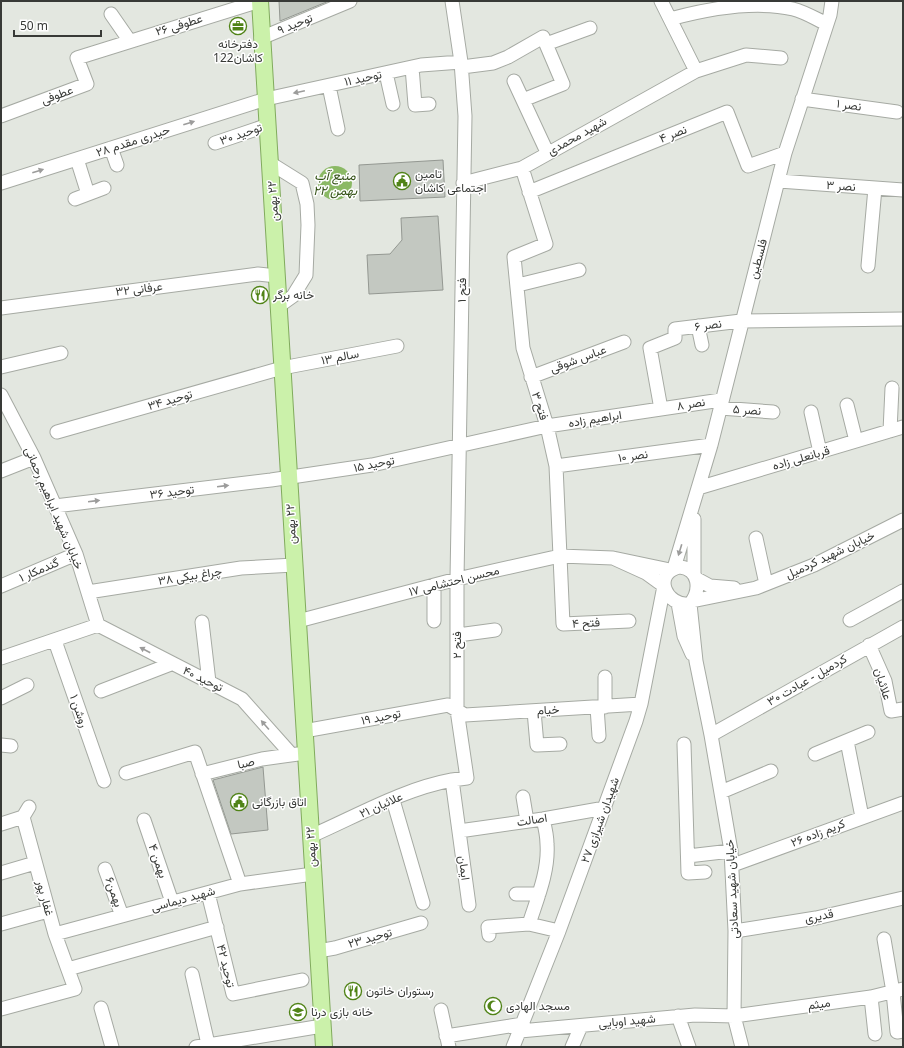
<svg xmlns="http://www.w3.org/2000/svg" width="904" height="1048" viewBox="0 0 904 1048" font-family="'Noto Sans',Vazirmatn,sans-serif">
  <style>
    .water { fill: #8bb965 }
    .building { fill: #c3c8c1; stroke: #949892 }
    .lines { fill: none; stroke-linecap: round; stroke-linejoin: round }
    .minor-casing { stroke: #a6aaa3; stroke-width: 15 }
    .major-casing { stroke: #81ab5d; stroke-width: 18 }
    .minor { stroke: #fff; stroke-width: 13 }
    .major { stroke: #cbf1aa; stroke-width: 16 }
    .oneway { fill: #9c9c9b }
    .labels { text-anchor: middle; stroke-width: 3; stroke-linejoin: round; paint-order: stroke }
    .street-label { font-size: 12px; fill: #383a37; stroke: #fff }
    .poi-label { font-size: 12px; fill: #383a37; stroke: #fff; text-anchor: start }
    .water-label { font-size: 13px; font-style: italic; fill: #355318; stroke: #fff }
  </style>
  <rect width="100%" height="100%" fill="#e3e7e0"/>
  <!-- water -->
  <path class="water" d="M318 183a17 17 0 1 1 34 0a17 17 0 1 1-34 0Z"/>
  <!-- building -->
  <path class="building" d="M279,1H329L280,21Z
    M443,160L445,197L360,201L359,165Z
    M438,216L443,290L369,294L367,255L390,254L402,240L401,218Z
    M263,767L268,830L231,834L213,780Z"/>
  <g class="lines">
    <!-- minor casing -->
    <g class="minor-casing">
      <path id="minor" d="M452,1L461,62L465,116L457,579V710L467,778L452,780L469,905
        M111,14L129,40
        M670,19C707,9 754,0 793,9C805,12 816,19 827,24
        M261,38L350,1
        M546,44L590,28
        M412,67L415,105L429,104
        M462,67L493,63L508,57L543,37L563,84L523,100
        M696,71L746,55L781,58
        M386,73L393,104
        M514,81L547,152
        M329,86L338,129
        M802,99L897,112
        M1,116L87,84L77,58L260,1
        M215,143L268,125
        M111,148L117,165
        M77,159L88,194
        M270,163L302,183L307,204L308,225L306,275L293,296L279,306
        M522,168L546,244L514,257L523,348L547,426L556,466L563,624L629,621
        M779,181L903,190
        M1,183L266,99L421,65L461,62
        M463,183L522,168L696,71L661,1
        M529,192L727,112L748,166L785,153
        M75,199L104,188
        M868,266L875,188
        M518,285L579,270
        M1,308L258,274L277,276
        M698,326L702,345
        M1,367L61,353
        M531,377L624,342
        M1,395L34,458L76,554L98,625
        M847,405L856,441
        M720,408L773,412
        M661,409L650,348L675,338V329L741,321L903,319
        M811,412L820,452
        M890,431L892,388
        M57,432L282,368L397,346
        M556,466L711,445
        M1,471L34,458
        M698,488L903,427
        M55,506L271,480L372,465L547,426L721,400
        M756,538L766,584
        M680,567C700,569 701,591 690,604C666,607 651,573 680,567Z
        M674,568L711,445L785,153L830,15L832,1
        M694,574V519
        M697,579L710,586L734,588
        M434,585V621
        M1,586L76,554
        M88,592L241,568L294,565
        M692,601L756,588L814,565L903,520
        M678,603L684,636L692,654
        M690,604L696,661L711,735L731,851L735,931L734,1016L742,1047
        M850,620L903,591
        M298,621L457,579L560,556L613,558L670,570
        M202,622L209,682
        M98,625L242,699L291,754
        M458,635L495,630
        M55,641L104,781
        M869,645L885,681L891,711L903,709
        M1,658L98,625
        M605,677V707
        M101,691L171,664
        M1,698L27,685
        M597,707L599,736
        M534,711L537,745L560,744
        M304,731L448,705L465,715L641,704
        M711,735L903,627
        M847,741L862,817
        M684,744L688,873L705,872
        M1,745L11,746
        M815,754L868,732
        M126,773L195,752L240,884
        M202,774L262,759L298,754
        M721,792L771,771
        M523,797L527,821
        M393,800L423,903
        M543,819C545,827 547,836 547,844C549,871 537,899 529,924L559,931
        M144,820L172,902
        M1,824L23,817
        M459,831L543,819L605,808
        M311,836C357,816 403,789 452,780
        M688,856L731,851
        M733,865L903,803
        M105,869L122,916
        M1,873L35,863
        M208,893L233,994L302,980
        M516,894H539
        M1,924L48,911
        M735,931L816,918L903,898
        M55,934L240,884L313,874
        M489,935L488,927L529,924
        M884,939L893,992L897,1032L903,1031
        M318,951L335,948L421,923
        M68,969L217,927
        M192,974L208,1044
        M871,997L875,1034
        M101,1008L112,1047
        M1,1009L75,989L55,934L23,817L29,807
        M441,1010L449,1047
        M678,1016L689,1047
        M520,1031L695,1015L734,1016L871,997L903,989
        M446,1036L523,1024
        M196,1047L322,1026
        M513,1047L559,931L636,721L641,704L664,586L646,573L613,558
        M572,1047L581,1026"/>
    </g>
    <!-- major casing -->
    <g class="major-casing">
      <path id="major" d="M260,1L324,1047"/>
    </g>
    <!-- minor -->
    <use href="#minor" class="minor"/>
    <!-- major -->
    <use href="#major" class="major"/>
  </g>
  <!-- one-way arrows -->
  <defs><path id="oneway-solid" d="M-6-.8H1V-3.2L6.5 0L1 3.2V.8H-6Z"/></defs>
  <g class="oneway">
    <use href="#oneway-solid" transform="translate(299 92) rotate(168)"/>
    <use href="#oneway-solid" transform="translate(189 123) rotate(-18)"/>
    <use href="#oneway-solid" transform="translate(38 171) rotate(-18)"/>
    <use href="#oneway-solid" transform="translate(223 486) rotate(-7)"/>
    <use href="#oneway-solid" transform="translate(94 501) rotate(-7)"/>
    <use href="#oneway-solid" transform="translate(680 550) rotate(107)"/>
    <use href="#oneway-solid" transform="translate(145 650) rotate(-152)"/>
    <use href="#oneway-solid" transform="translate(265 725) rotate(-131)"/>
  </g>
  <!-- icons -->
  <defs>
    <g id="office-ring" transform="scale(0.9)"><circle r="9.5" fill="#fff" stroke="#508317" stroke-width="1.5"/><path d="M-6-3h4V-5.5h4V-3h4V5H-6ZM-1-4.5V-3h2v-1.5ZM-6 0V1H6V0Z" fill="#508317"/></g>
    <g id="civic-ring" transform="scale(0.9)"><circle r="9.5" fill="#fff" stroke="#508317" stroke-width="1.5"/><path d="M-.6-6.5H3V-4.5H.6V-3L4-1V1h2V6H-6V1h2V-1L-.6-3ZM-1.2 2.5V6h2.4V2.5Z" fill="#508317"/></g>
    <g id="restaurant-ring" transform="scale(0.9)"><circle r="9.5" fill="#fff" stroke="#508317" stroke-width="1.5"/><path d="M-5-6h1v4h1v-4h1v4h1v-4h1v5L-1.5 .5V6h-2V.5L-5-1ZM5-6V6H3V1.5H1.5Q1.5-4 5-6Z" fill="#508317"/></g>
    <g id="mosque-ring" transform="scale(0.9)"><circle r="9.5" fill="#fff" stroke="#508317" stroke-width="1.5"/><path d="M3.5-4.9A6 6 0 1 0 3.5 4.9A5 5 0 1 1 3.5-4.9Z" fill="#508317"/></g>
    <g id="school-ring" transform="scale(0.9)"><circle r="9.5" fill="#fff" stroke="#508317" stroke-width="1.5"/><path d="M0-5L7-2L0 1L-7-2ZM-4 1L0 2.5L4 1V4Q0 6-4 4Z" fill="#508317"/></g>
  </defs>
  <g fill-rule="evenodd">
    <use href="#office-ring" x="238" y="26"/>
    <use href="#civic-ring" x="402" y="181"/>
    <use href="#restaurant-ring" x="260" y="295"/>
    <use href="#civic-ring" x="239" y="802"/>
    <use href="#restaurant-ring" x="353" y="991"/>
    <use href="#mosque-ring" x="493" y="1006"/>
    <use href="#school-ring" x="298" y="1012"/>
  </g>
  <g class="labels">
    <!-- street labels -->
    <g class="street-label">
      <text transform="translate(295 24) rotate(-22)" y="4">توحید ۹</text>
      <text transform="translate(179 25) rotate(-17)" y="4">عطوفی ۲۶</text>
      <text transform="translate(363 78) rotate(-12)" y="4">توحید ۱۱</text>
      <text transform="translate(57 95) rotate(-20)" y="4">عطوفی</text>
      <text transform="translate(849 105) rotate(8)" y="4">نصر ۱</text>
      <text transform="translate(241 134) rotate(-19)" y="4">توحید ۳۰</text>
      <text transform="translate(673 134) rotate(-22)" y="4">نصر ۴</text>
      <text transform="translate(577 136) rotate(-29)" y="4">شهید محمدی</text>
      <text transform="translate(133 141) rotate(-18)" y="4">حیدری مقدم ۲۸</text>
      <text transform="translate(841 186) rotate(4)" y="4">نصر ۳</text>
      <text transform="translate(273 201) rotate(-94)" y="4">٢٢ بهمن</text>
      <text transform="translate(758 259) rotate(-75)" y="4">فلسطین</text>
      <text transform="translate(139 289) rotate(-7)" y="4">عرفانی ۳۲</text>
      <text transform="translate(462 290) rotate(-89)" y="4">فتح ۱</text>
      <text transform="translate(708 325) rotate(-7)" y="4">نصر ۶</text>
      <text transform="translate(340 357) rotate(-11)" y="4">سالم ۱۳</text>
      <text transform="translate(578 359) rotate(-20)" y="4">عباس شوقی</text>
      <text transform="translate(170 400) rotate(-16)" y="4">توحید ۳۴</text>
      <text transform="translate(691 404) rotate(-9)" y="4">نصر ۸</text>
      <text transform="translate(540 406) rotate(72)" y="4">فتح ۳</text>
      <text transform="translate(747 410) rotate(4)" y="4">نصر ۵</text>
      <text transform="translate(595 419) rotate(-9)" y="4">ابراهیم زاده</text>
      <text transform="translate(633 456) rotate(-8)" y="4">نصر ۱۰</text>
      <text transform="translate(801 458) rotate(-16)" y="4">قربانعلی زاده</text>
      <text transform="translate(374 464) rotate(-11)" y="4">توحید ۱۵</text>
      <text transform="translate(172 492) rotate(-7)" y="4">توحید ۳۶</text>
      <text transform="translate(54 508) rotate(67)" y="4">خیابان شهید ابراهیم رحمانی</text>
      <text transform="translate(291 524) rotate(-93)" y="4">٢٢ بهمن</text>
      <text transform="translate(830 555) rotate(-25)" y="4">خیابان شهید کردمیل</text>
      <text transform="translate(39 570) rotate(-23)" y="4">گندمکار ۱</text>
      <text transform="translate(190 576) rotate(-9)" y="4">چراغ بیکی ۳۸</text>
      <text transform="translate(454 581) rotate(-14)" y="4">محسن احتشامی ۱۷</text>
      <text transform="translate(586 623) rotate(-3)" y="4">فتح ۴</text>
      <text transform="translate(457 645) rotate(-90)" y="4">فتح ۲</text>
      <text transform="translate(203 679) rotate(26)" y="4">توحید ۴۰</text>
      <text transform="translate(807 680) rotate(-30)" y="4">کردمیل - عبادت ۳۰</text>
      <text transform="translate(883 684) rotate(73)" y="4">علائیان</text>
      <text transform="translate(548 710) rotate(-3)" y="4">خیام</text>
      <text transform="translate(79 711) rotate(71)" y="4">روشن ۱</text>
      <text transform="translate(381 717) rotate(-11)" y="4">توحید ۱۹</text>
      <text transform="translate(246 763) rotate(-13)" y="4">صبا</text>
      <text transform="translate(381 805) rotate(-24)" y="4">علائیان ۲۱</text>
      <text transform="translate(532 820) rotate(-9)" y="4">اصالت</text>
      <text transform="translate(600 820) rotate(-70)" y="4">شهیدان شیرازی ۲۷</text>
      <text transform="translate(818 833) rotate(-21)" y="4">کریم زاده ۲۶</text>
      <text transform="translate(311 847) rotate(-93)" y="4">٢٢ بهمن</text>
      <text transform="translate(158 861) rotate(71)" y="4">بهمن ۴</text>
      <text transform="translate(464 868) rotate(82)" y="4">ایمان</text>
      <text transform="translate(732 889) rotate(-93)" y="4">خیابان شهید سعادتی</text>
      <text transform="translate(114 892) rotate(71)" y="4">بهمن۶</text>
      <text transform="translate(45 898) rotate(75)" y="4">غفار پور</text>
      <text transform="translate(183 899) rotate(-15)" y="4">شهید دیماسی</text>
      <text transform="translate(819 916) rotate(-11)" y="4">قدیری</text>
      <text transform="translate(370 938) rotate(-16)" y="4">توحید ۲۳</text>
      <text transform="translate(226 966) rotate(76)" y="4">توحید ۴۲</text>
      <text transform="translate(819 1004) rotate(-8)" y="4">میثم</text>
      <text transform="translate(627 1021) rotate(-5)" y="4">شهید اوبایی</text>
    </g>
    <!-- poi labels -->
    <g class="poi-label">
      <text x="238" y="48" text-anchor="middle">دفترخانه<tspan x="238" dy="14">122کاشان</tspan></text>
      <text x="415" y="178">تامین<tspan x="415" dy="14">اجتماعی کاشان</tspan></text>
      <text x="273" y="299">خانه برگر</text>
      <text x="252" y="806">اتاق بازرگانی</text>
      <text x="366" y="995">رستوران خاتون</text>
      <text x="506" y="1010">مسجد الهادی</text>
      <text x="311" y="1016">خانه بازی درنا</text>
    </g>
    <!-- water labels -->
    <g class="water-label">
      <text x="335" y="180">منبع آب<tspan x="335" dy="15">۲۲ بهمن</tspan></text>
    </g>
  </g>
  <!-- border -->
  <rect width="904" height="1048" fill="none" stroke="#383a37" stroke-width="4"/>
  <!-- scale -->
  <path d="M14 30v6h87v-6" fill="none" stroke="#383a37" stroke-width="2"/>
  <text x="20" y="30" font-size="12" fill="#383a37" stroke="#ffffff" stroke-width="3" paint-order="stroke">50 m</text>
</svg>
